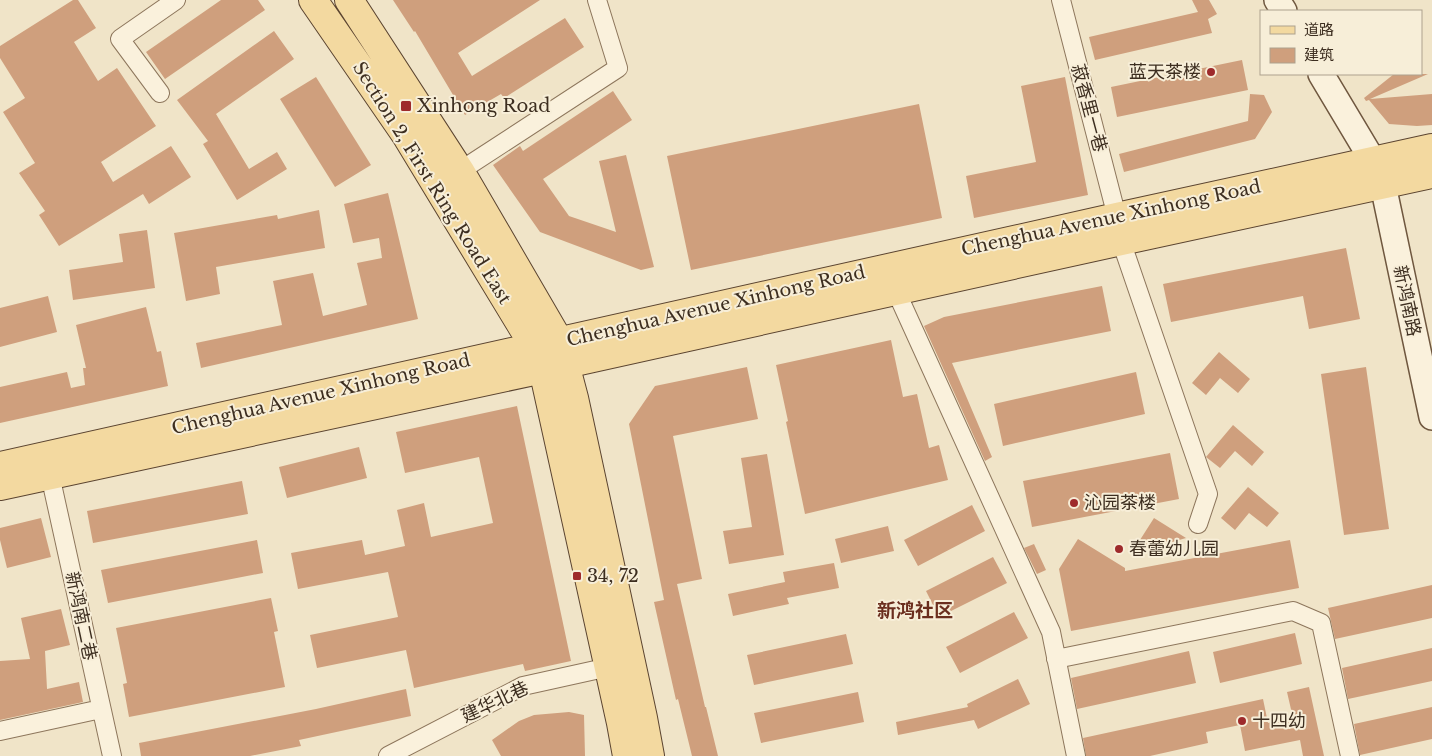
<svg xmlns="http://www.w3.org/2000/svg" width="1432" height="756" viewBox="0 0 1432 756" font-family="'Libre Baskerville','Noto Sans SC',serif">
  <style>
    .building { fill: #cf9f7d }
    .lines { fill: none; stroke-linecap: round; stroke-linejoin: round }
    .street-casing { stroke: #8d765c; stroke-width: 20 }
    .secondary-casing { stroke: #6f573f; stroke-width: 28 }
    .primary-casing { stroke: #5b4430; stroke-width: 30 }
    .street { stroke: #faf1dc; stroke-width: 18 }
    .secondary { stroke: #faf1dc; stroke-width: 25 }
    .primary { stroke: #f3d9a0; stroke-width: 28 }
    .poi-dot { fill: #9e2a2b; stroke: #f7eed8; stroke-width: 2 }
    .labels { text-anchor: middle; stroke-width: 4; stroke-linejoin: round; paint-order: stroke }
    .poi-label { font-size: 18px; fill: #3d2e20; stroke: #f7eed8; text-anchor: start }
    .street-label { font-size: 18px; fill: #3d2e20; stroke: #f7eed8 }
    .neighbourhood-label { font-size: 19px; font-weight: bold; fill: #6b2e1e; stroke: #f7eed8 }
  </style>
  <rect width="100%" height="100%" fill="#f0e4c8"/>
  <!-- building -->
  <path class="building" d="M73,0H78L96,28L74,42L98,81L117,68L156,126L101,162L113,182L171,146L191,177L149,204L143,194L59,246L39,215L45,211L19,173L35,163L3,112L25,98L0,58V46Z
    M221,0H258L265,10L165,79L146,52Z
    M393,0H540L458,53L472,76L565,18L584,47L504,98L501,94L465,115L415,31L414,32Z
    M1192,0H1209L1217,14L1208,19L1212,33L1095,60L1089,37L1198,12Z
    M274,31L294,59L216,114L249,169L277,152L287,169L237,200L203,144L208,141L177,100Z
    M1242,60L1248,90L1117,117L1111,87Z
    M1394,74H1428L1370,99L1432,94V125L1417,126L1389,124L1369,100L1366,101L1364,98Z
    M316,77L371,165L335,187L280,99Z
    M1065,77L1088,195L974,218L966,176L1036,162L1021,86Z
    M613,91L632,120L543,179L569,216L616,232L599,161L626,155L654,267L641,270L540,232L493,165L520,146L523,151Z
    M1250,94L1264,95L1272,112L1255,139L1124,172L1119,154L1248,121Z
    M919,104L942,218L691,270L667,156Z
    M388,193L418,319L201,368L196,343L282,325L273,281L313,273L323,316L367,305L357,263L382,258L379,238L353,243L344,204Z
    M319,210L325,248L216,267L220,294L186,301L174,233L277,215L278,219Z
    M147,230L155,288L73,300L69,270L123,262L119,234Z
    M1346,248L1360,319L1309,329L1303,296L1171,322L1163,284Z
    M1102,286L1111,331L952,363L992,457L985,461L924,326L944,317Z
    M48,296L57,332L0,347V308Z
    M146,307L157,352L161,351L168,386L0,423V387L67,372L71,388L85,385L83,368H86L76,325Z
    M891,340L903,397L917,394L929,448L939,445L948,480L805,514L786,422L788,421L776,365Z
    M1219,352L1250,379L1238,393L1220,378L1206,395L1192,383Z
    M747,367L758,419L673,436L702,579L677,584L705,707H706L718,756H692L678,699L676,700L654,602L664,600L629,424L655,386Z
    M1366,367L1389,529L1344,535L1321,374Z
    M1136,372L1145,414L1003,446L994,404Z
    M517,406L571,661L525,671L523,664L414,688L406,650L317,668L310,635L398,617L388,572L298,589L291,553L362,540L365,555L405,546L397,510L424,503L431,537L493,523L479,457L405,473L396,432Z
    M1233,425L1264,452L1252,466L1235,451L1220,468L1206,457Z
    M359,447L367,478L287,498L279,467Z
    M1170,453L1179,499L1032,527L1023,481Z
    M767,454L784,555L729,564L723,531L752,527L741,458Z
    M242,481L248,514L93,543L87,511Z
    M1248,487L1279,513L1267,527L1249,513L1235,530L1221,518Z
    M972,505L985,531L918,566L904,540Z
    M41,518L51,557L7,568L0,540V528Z
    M1154,518L1186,538L1131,554Z
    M888,526L894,551L841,563L835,539Z
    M1078,539L1125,568V571L1290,540L1299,588L1071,631L1059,569Z
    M257,540L263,573L108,603L101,570Z
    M1034,544L1046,570L1037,574L1024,548Z
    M993,557L1007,583L939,617L926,591Z
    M834,563L839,588L787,598L789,604L733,616L728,594L785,582L783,572Z
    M1432,585V618L1335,639L1328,608Z
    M271,598L278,631L274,632L285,687L129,717L123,684L127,683L116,628Z
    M61,609L70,645L45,651L47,689L79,682L83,702L0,720V661L30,659L21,618Z
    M1014,612L1028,638L960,673L946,647Z
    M1295,633L1302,664L1220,683L1213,652Z
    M846,634L853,664L754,685L747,655Z
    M1432,648V681L1348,699L1342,668Z
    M1189,651L1196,683L1077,709L1071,678Z
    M1018,679L1030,704L978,729L974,720L898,735L896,722L968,707L967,704Z
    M1309,687L1324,756H1303L1300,740L1245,751L1240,725L1206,732L1208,743L1150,756H1086L1083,738L1263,699L1268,723L1293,718L1287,692Z
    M406,689L411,716L299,740L301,746L250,756H141L139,743L316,709Z
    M858,692L864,722L761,743L754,713Z
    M1432,707V739L1360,755L1354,724Z
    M569,712L584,715L585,756H501L492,740L519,721L534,715Z"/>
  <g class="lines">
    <!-- street casing -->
    <g class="street-casing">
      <path id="street" d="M1061,0L1117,217
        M160,93L120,39L176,0
        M460,171L618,68L597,0
        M1121,241L1208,494L1198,524
        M896,291L1051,632L1076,756
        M50,475L112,756
        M1056,659L1293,611L1321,623L1350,756
        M0,731L101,709
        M388,756L523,686L609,667"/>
    </g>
    <!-- secondary casing -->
    <g class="secondary-casing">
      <path id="secondary" d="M1277,0L1284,11
        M1321,74L1373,161L1383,185L1432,417"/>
    </g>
    <!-- primary casing -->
    <g class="primary-casing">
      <path id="primary" d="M313,0L406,135L534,346L543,369L621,723L627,756
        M349,0L460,171L559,341L574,398L643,718L650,756
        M0,466L1117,217L1432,148
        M0,486L543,369L1121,241L1432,174"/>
    </g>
    <!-- street -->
    <use href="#street" class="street"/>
    <!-- secondary -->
    <use href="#secondary" class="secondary"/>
    <!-- primary -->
    <use href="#primary" class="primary"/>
  </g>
  <!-- markers -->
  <g class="poi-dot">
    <circle cx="1211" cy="72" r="5"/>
    <rect x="400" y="100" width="12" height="12" rx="2.5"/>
    <circle cx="1074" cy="503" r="5"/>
    <circle cx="1119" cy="549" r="5"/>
    <rect x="572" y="571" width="10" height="10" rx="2.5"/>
    <circle cx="1242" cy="721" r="5"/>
  </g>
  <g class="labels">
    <!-- poi labels -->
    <g class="poi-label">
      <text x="1201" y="78" text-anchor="end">蓝天茶楼</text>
      <text x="417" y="112">Xinhong Road</text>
      <text x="1084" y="509">沁园茶楼</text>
      <text x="1129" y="555">春蕾幼儿园</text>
      <text x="587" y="582">34, 72</text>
      <text x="1252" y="727">十四幼</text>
    </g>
    <!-- street labels -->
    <g class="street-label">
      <text transform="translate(1089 108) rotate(75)" y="6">菽香里一巷</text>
      <text transform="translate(432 183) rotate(58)" y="6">Section 2, First Ring Road East</text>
      <text transform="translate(1111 218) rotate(-12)" y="6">Chenghua Avenue Xinhong Road</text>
      <text transform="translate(1407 301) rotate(78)" y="6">新鸿南路</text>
      <text transform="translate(716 306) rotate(-13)" y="6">Chenghua Avenue Xinhong Road</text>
      <text transform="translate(321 394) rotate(-13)" y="6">Chenghua Avenue Xinhong Road</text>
      <text transform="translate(81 616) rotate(78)" y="6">新鸿南二巷</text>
      <text transform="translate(495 702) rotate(-25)" y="6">建华北巷</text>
    </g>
    <!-- neighbourhood labels -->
    <g class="neighbourhood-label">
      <text x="915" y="617">新鸿社区</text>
    </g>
  </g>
  <!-- legend -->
  <rect x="1260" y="10" width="162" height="65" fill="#f7eed8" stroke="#ada18e"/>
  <rect x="1270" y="26" width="25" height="8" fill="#f3d9a0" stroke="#ada18e"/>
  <text x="1304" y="35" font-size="15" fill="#3d2e20">道路</text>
  <rect x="1270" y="48" width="25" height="15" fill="#cf9f7d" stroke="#ada18e"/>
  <text x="1304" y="60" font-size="15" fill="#3d2e20">建筑</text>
</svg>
